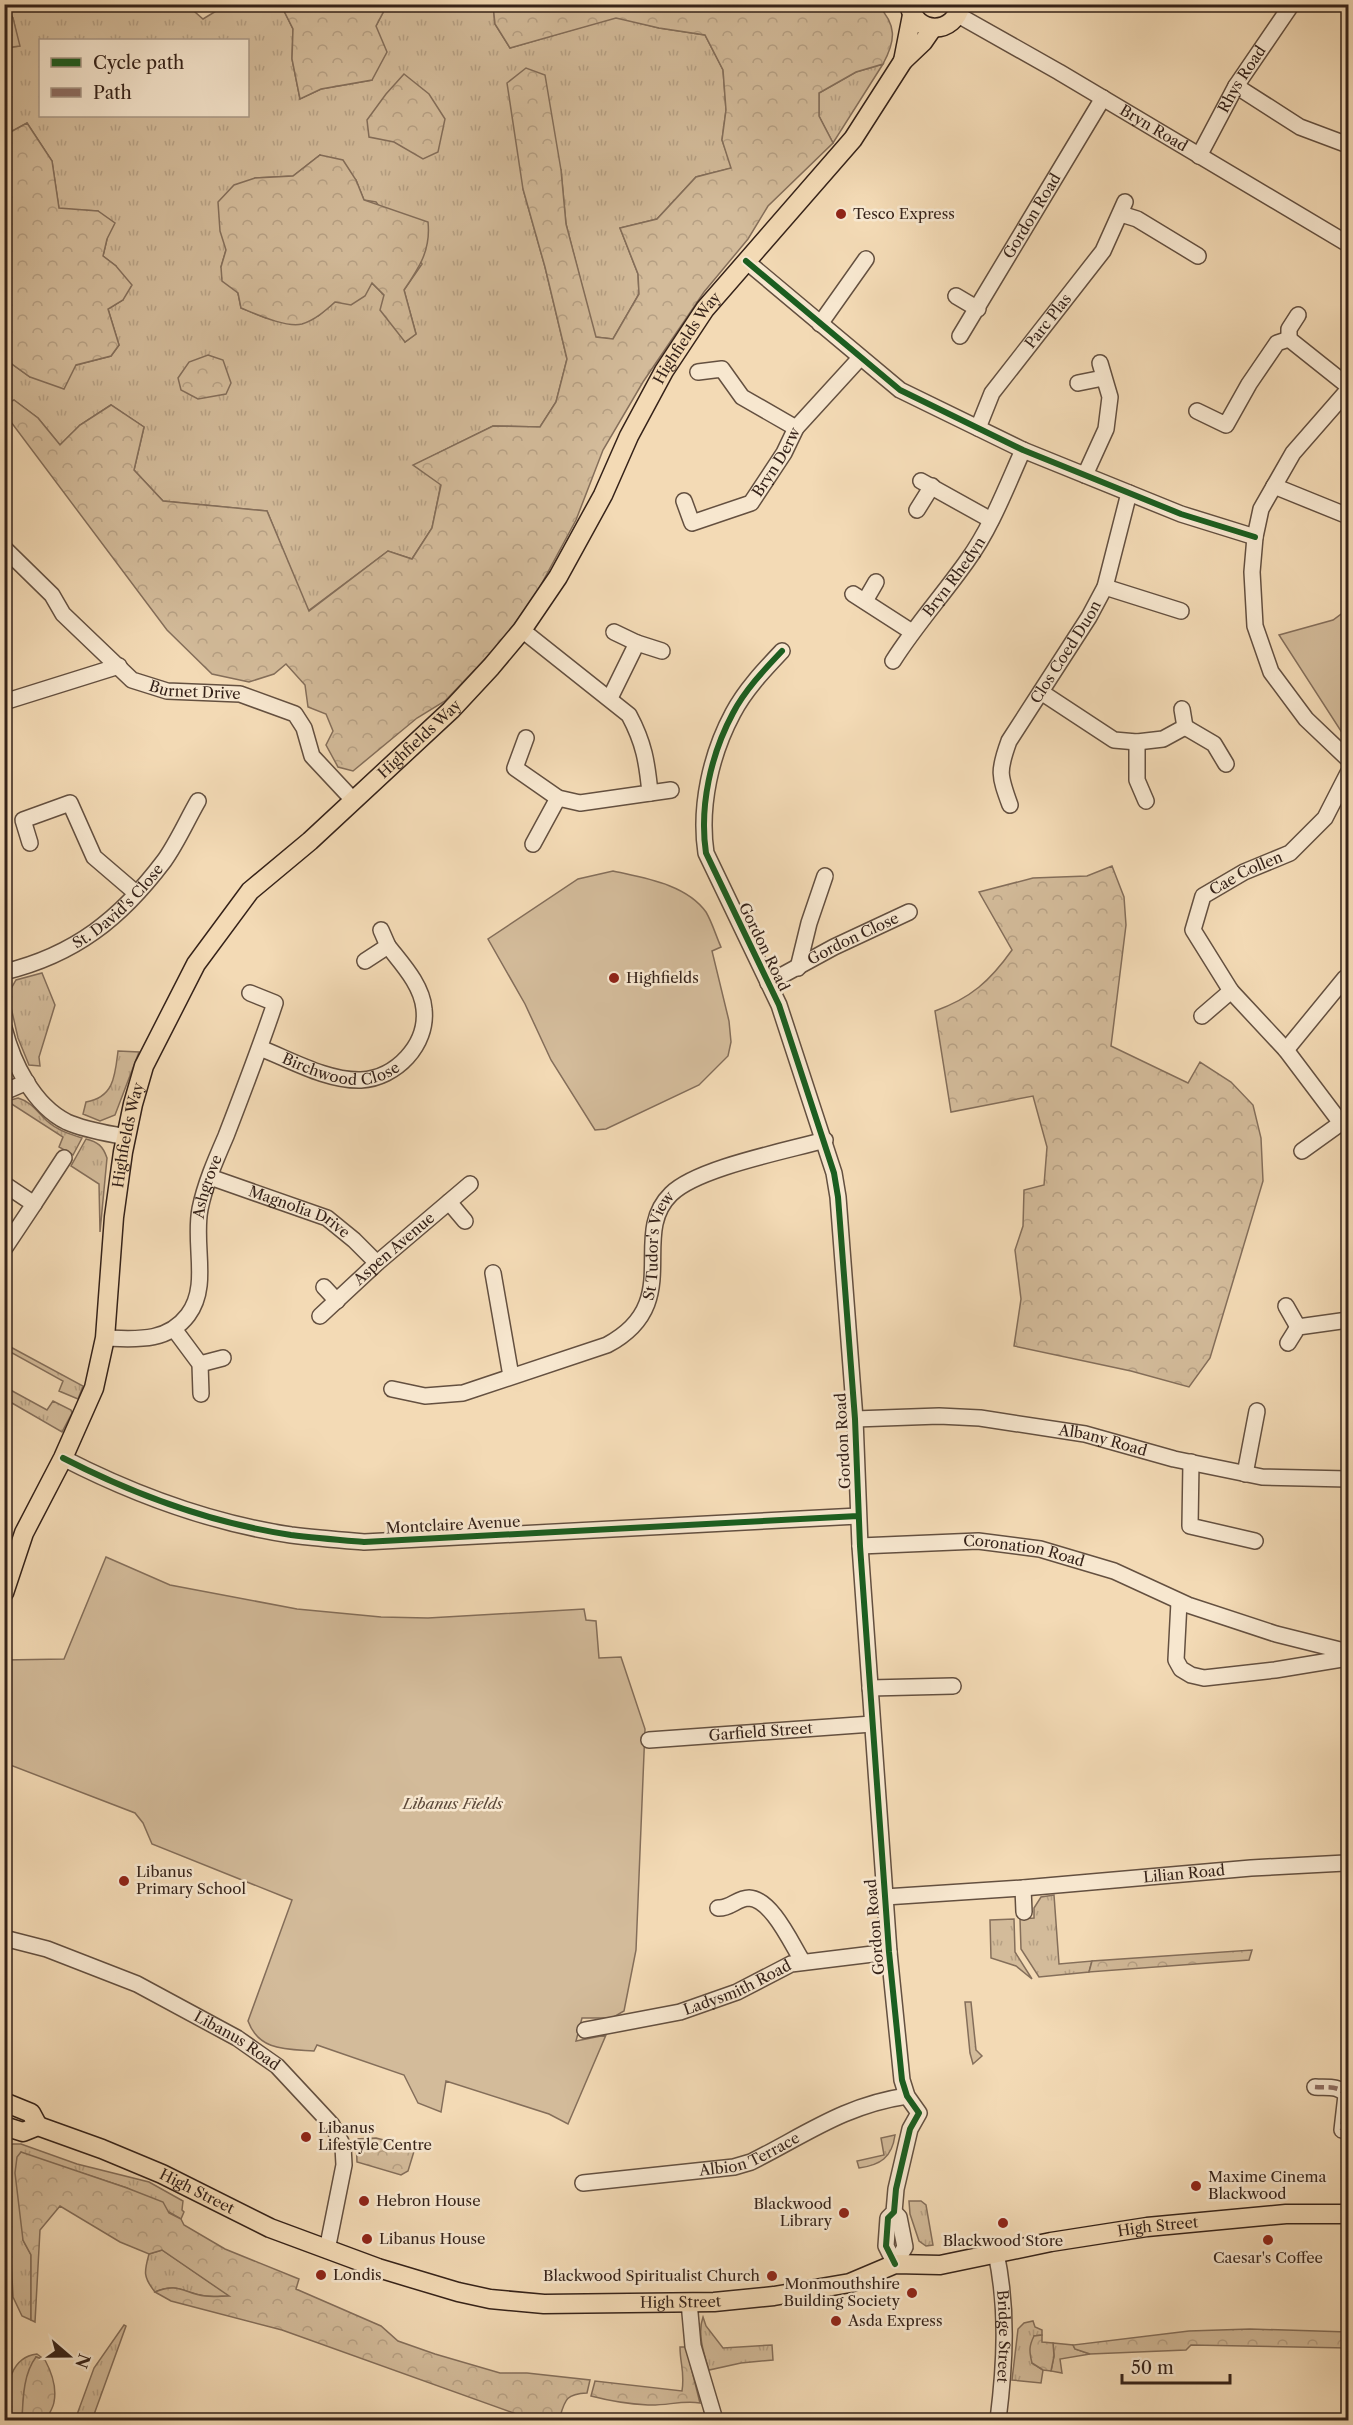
<svg xmlns="http://www.w3.org/2000/svg" width="1353" height="2425" viewBox="0 0 1353 2425" font-family="'Libre Caslon Text',serif">
  <style>
    .grass { fill: url(#grass-tufts); stroke: #846e5a; stroke-width: 1.5; fill-rule: evenodd }
    .forest { fill: url(#forest-crowns); stroke: #846e5a; stroke-width: 1.5 }
    .park { fill: #d3bb9a; stroke: #846e5a; stroke-width: 1.5 }
    .lines { fill: none; stroke-linecap: round; stroke-linejoin: round }
    .minor-casing { stroke: #645040; stroke-width: 18 }
    .major-casing { stroke: #352219; stroke-width: 21 }
    .minor { stroke: #f7e7cf; stroke-width: 15 }
    .major { stroke: #f3dab5; stroke-width: 18 }
    .quiet { stroke: #8d6e63; stroke-width: 4.5; stroke-dasharray: 9 4.5; stroke-linecap: butt }
    .cycleway-casing { stroke: #f7e7cf; stroke-width: 10 }
    .cycleway { stroke: #1b5e20; stroke-width: 6 }
    .poi-dot { fill: #8f2418; stroke: #f7e7cf; stroke-width: 2 }
    .labels { text-anchor: middle; stroke-width: 5; stroke-linejoin: round; paint-order: stroke }
    .street-label { font-size: 15px; fill: #352219; stroke: #f7e7cf }
    .poi-label { font-size: 15px; fill: #352219; stroke: #f7e7cf; text-anchor: start }
    .park-label { font-size: 15px; font-style: italic; fill: #5c4839; stroke: #f7e7cf }
  </style>
  <defs>
    <pattern id="grass-tufts" width="24" height="20" patternUnits="userSpaceOnUse" patternTransform="scale(1.5)"><rect width="24" height="20" fill="#d3bb9a"/><path d="M3 7l-1-3M5 7V3M7 7l1-3M15 17l-1-3M17 17v-4M19 17l1-3" fill="none" stroke="#b6a084"/></pattern>
    <pattern id="forest-crowns" width="20" height="18" patternUnits="userSpaceOnUse" patternTransform="scale(1.5)"><rect width="20" height="18" fill="#d3bb9a"/><path d="M2 6a3 3 0 1 1 6 0M12 15a3 3 0 1 1 6 0" fill="none" stroke="#b6a084"/></pattern>
  </defs>
  <rect width="100%" height="100%" fill="#f3dab5"/>
  <filter id="stains"><feTurbulence type="fractalNoise" baseFrequency=".00333" numOctaves="4"/><feColorMatrix values="0 0 0 0 .2 0 0 0 0 .09 0 0 0 0 .02 0 0 0 .5 -.17"/></filter>
  <radialGradient id="worn" r=".72"><stop offset=".6" stop-color="#630" stop-opacity="0"/><stop offset="1" stop-color="#630" stop-opacity=".3"/></radialGradient>
  <!-- grass -->
  <path class="grass" d="M5,5H187L203,19L226,5H281L293,29L292,59L300,99L321,89L372,80L376,26L387,5H493L495,24L510,48L616,17L659,28L705,35L723,70L726,110L722,140L732,168L696,177L657,219L620,228L638,274L639,294L613,339L595,337L566,224L561,170L523,189L545,267L567,359L556,402L540,427L493,426L414,465L441,484L432,528L412,559L388,551L308,611L267,511L163,501L134,470L144,427L111,405L80,425L60,445L38,418L14,400L5,404V359L30,377L111,356L119,345L108,309L123,300L116,266L103,256L107,239L98,211L59,209L52,161L27,123L5,135L4,48L19,46L13,18ZM40,40H248V116H40ZM320,155L356,180L364,200L376,202L422,264L404,290L416,334L405,342L384,295L372,283L335,302L318,316L266,318L241,308L238,293L221,267L226,250L255,178L293,176Z
    M883,64L833,143L819,116V93L856,72Z
    M42,973L55,1005L39,1057L40,1066L29,1065L18,1038L8,994L16,980Z
    M118,1051L139,1052L115,1115L100,1121L83,1114L86,1102C114,1097 115,1076 118,1051Z
    M18,1098C32,1102 37,1112 47,1121C57,1130 69,1134 82,1138L73,1155L59,1147L63,1137L7,1101Z
    M86,1139C98,1142 103,1146 107,1158L100,1232L99,1184L71,1166Z
    M5,1344L83,1386L78,1399L59,1391L63,1381L7,1350L5,1355Z
    M5,1387L47,1410L53,1401L71,1410L72,1413L62,1432L5,1399Z
    M1054,1895L1059,1964L1092,1961L1089,1972L1039,1977L1021,1949L1020,1919L1034,1918V1908L1041,1897Z
    M1014,1919L1015,1952L1032,1979L1016,1966L991,1958L990,1920Z
    M965,2002H971L976,2050L982,2056L973,2064L970,2053Z
    M895,2135C892,2158 880,2165 859,2168L857,2161L884,2155L881,2138Z
    M13,2144H21L77,2164L149,2182L183,2201L182,2210L184,2212L181,2219L127,2188L21,2153L23,2240L31,2255V2320L22,2316L13,2297L11,2259L4,2201V2147Z
    M909,2201H921L926,2205L933,2245L926,2246L919,2241L910,2214Z
    M162,2250L230,2296C222,2296 214,2297 206,2296C184,2294 178,2282 155,2292C143,2277 144,2272 149,2254Z
    M703,2317L706,2326L723,2348L772,2345L773,2360L741,2363L709,2370C704,2354 697,2334 703,2317Z
    M1033,2321L1035,2327L1042,2330V2335L1034,2336L1032,2363L1043,2370L1041,2383L1012,2380L1018,2329L1024,2323Z
    M124,2325L126,2326L92,2420H75L94,2368Z
    M1053,2343L1073,2345L1075,2349L1090,2354L1060,2359L1062,2373L1051,2371L1054,2356Z
    M37,2354L45,2360L36,2357L24,2392L22,2420H5C8,2395 5,2358 37,2354Z"/>
  <!-- forest -->
  <path class="forest" d="M877,4C897,25 896,40 883,64L856,72L819,93V116L833,143L768,206L748,239L704,292L643,382L603,450L576,520L536,594L503,640L445,701L417,718L353,771L338,767L326,745L333,731L326,714L308,707L305,685L286,664L274,674L249,682L212,674L167,630L5,414V404L14,400L38,418L60,445L80,425L111,405L144,427L134,470L163,501L267,511L309,611L388,551L412,559L432,528L441,485L413,465L493,426L540,427L556,402L567,359L545,267L523,189L507,83L526,68L545,75L561,170L566,224L596,337L613,339L639,294L638,274L620,228L657,219L696,177L731,168L722,140L726,110L723,70L705,35L659,28L616,18L510,48L495,24L493,5Z
    M281,5H387L376,26L387,52L372,80L321,89L300,99L292,59L293,29Z
    M4,7L13,18L20,46L5,48Z
    M404,74L429,94L445,119L438,152L423,159L394,142L369,137L367,120L386,94Z
    M27,123L52,161L59,208L98,211L115,223L107,239L103,256L116,266L132,285L123,300L108,309L119,345L111,356L76,365L64,389L30,377L5,359L4,146L9,143L5,135Z
    M320,155L343,160L356,180L364,200L428,222C431,250 419,268 404,290L416,334L405,342L380,310L384,295L372,283L365,296L351,305L335,302C325,311 315,320 302,324C286,328 256,314 241,308L238,293L222,281L221,267L226,250L220,231L218,202L234,185L255,178L293,176Z
    M208,355L223,360L231,383L226,394L198,399L181,390L178,378L189,362Z
    M1112,866L1124,897L1126,925L1111,1046L1188,1083L1200,1062L1231,1082L1253,1105L1261,1138L1263,1181L1210,1358L1189,1387L1131,1371L1014,1346L1021,1299L1015,1250L1023,1226L1024,1190L1044,1185L1047,1147L1033,1096L951,1112L935,1011C971,998 990,981 1012,950L979,892L1033,878L1087,876Z
    M1252,1950L1249,1960L1089,1972L1092,1961Z
    M376,2138L415,2148L408,2171L401,2175L357,2162L356,2139Z
    M21,2152L127,2188L163,2202L169,2213L181,2219L184,2225L225,2249L299,2279L296,2289L381,2326L398,2341L435,2354L500,2373H527L590,2380L587,2393C565,2394 565,2400 559,2420H533L282,2330L171,2301L155,2292C178,2282 184,2293 205,2296C213,2297 222,2296 229,2296L162,2250L149,2254L120,2242L60,2206L40,2230L35,2322L31,2320V2255L23,2240L15,2173L17,2157Z
    M1250,2329L1348,2332V2348L1191,2345L1186,2350L1090,2354L1075,2349L1073,2345L1189,2331Z
    M1042,2335V2342L1053,2343L1054,2356L1051,2371L1043,2370L1032,2363C1029,2351 1029,2346 1034,2336Z
    M680,2347H686L700,2403C682,2400 666,2406 648,2405C629,2404 610,2401 591,2396L595,2381L682,2391C685,2372 680,2364 680,2347Z
    M36,2357L45,2360C52,2373 57,2387 54,2402C53,2409 48,2414 47,2420H22C23,2400 23,2374 36,2357Z"/>
  <!-- park -->
  <path class="park" d="M1348,609V742L1279,635L1333,620Z
    M613,871C644,878 686,884 706,912C712,922 716,936 721,947L712,951L729,1021L731,1042L728,1056L699,1085L606,1129L595,1130L551,1060L525,1004L488,939L578,879Z
    M106,1557L170,1585L297,1609L381,1617L428,1618L584,1609L586,1620L596,1621L599,1658L621,1657L645,1729L636,1950L624,2011L612,2018H582L576,2041L606,2035L568,2124L549,2114L446,2081L441,2112L418,2103L404,2075L317,2045L314,2051C286,2049 259,2051 248,2021L292,1900L152,1844L143,1823L135,1813L5,1763L4,1660L64,1659Z"/>
  <g class="lines">
    <!-- minor casing -->
    <g class="minor-casing">
      <g id="minor">
        <path id="s1" d="M958,15L1059,72L1348,244"/>
        <path d="M1236,86L1300,127L1348,145"/>
        <path id="s2" d="M1199,156L1236,86L1292,4"/>
        <path d="M1121,214L1137,219L1198,256"/>
        <path d="M746,261L900,390L1023,450L1181,514L1255,537"/>
        <path d="M956,296L978,309"/>
        <path d="M820,324L866,259"/>
        <path id="s3" d="M960,336L1103,98"/>
        <path d="M1289,339V329L1298,315"/>
        <path d="M698,372L722,369L742,397L796,428"/>
        <path d="M1078,383L1103,378"/>
        <path d="M1348,390L1293,453L1261,509L1255,537L1252,572L1255,626L1271,672L1306,719L1348,759"/>
        <path d="M1197,411L1226,425L1249,384L1277,343L1289,339L1348,386"/>
        <path id="s4" d="M978,428L992,393L1103,251L1125,202"/>
        <path d="M1085,475L1106,429L1110,397L1100,363"/>
        <path d="M921,481L991,520"/>
        <path d="M1274,486L1348,516"/>
        <path id="s5" d="M684,501L692,523L751,503L784,453L796,428L860,358"/>
        <path d="M917,510L932,486"/>
        <path id="s6" d="M4,548L52,595L63,614L132,680L167,691L240,694L295,714L304,728L312,756L354,801"/>
        <path d="M1105,587L1181,611"/>
        <path d="M853,594L912,632"/>
        <path d="M865,601L876,582"/>
        <path d="M522,630L629,715C644,743 647,762 650,793L580,803L558,798L515,768L526,738"/>
        <path d="M637,643L662,651"/>
        <path d="M782,651C764,670 745,690 733,713C711,754 699,806 706,853L779,1005L834,1173L838,1197L855,1419L860,1546L889,1952L902,2080L907,2096L919,2113L910,2129L896,2189L894,2212L888,2218L886,2246L895,2264"/>
        <path id="s7" d="M893,661C915,626 943,595 967,561C991,528 1006,488 1023,450"/>
        <path d="M1041,692L1114,740L1137,742L1163,739L1185,727L1182,709"/>
        <path d="M610,698L637,643L614,632"/>
        <path d="M4,702L119,666"/>
        <path d="M1185,727L1214,744L1226,764"/>
        <path d="M1137,742V780L1146,801"/>
        <path d="M650,793L671,790"/>
        <path id="s8" d="M1010,805C999,775 998,771 1009,741L1089,617L1105,587L1129,493"/>
        <path d="M30,843L23,820L70,803L94,857L136,893"/>
        <path d="M533,844L558,798"/>
        <path d="M381,930L388,946"/>
        <path d="M798,968L809,923L825,876"/>
        <path id="s9" d="M4,972C75,955 121,918 164,861C177,843 187,820 198,801"/>
        <path id="s10" d="M768,983L834,947L909,912"/>
        <path d="M1202,1016L1231,991"/>
        <path d="M4,1028C13,1063 33,1105 67,1122C85,1130 106,1133 126,1137"/>
        <path id="s11" d="M260,1048C291,1060 327,1081 361,1080C396,1078 428,1045 424,1009C422,985 402,964 388,946L365,961"/>
        <path d="M1286,1050L1345,978L1348,981"/>
        <path d="M4,1092L27,1082"/>
        <path id="s12" d="M1341,1123L1286,1050L1231,991L1193,930L1203,896L1244,872L1290,853L1325,818L1348,773"/>
        <path d="M1302,1151L1341,1123L1348,1121"/>
        <path id="s13" d="M210,1177L327,1218L354,1240L377,1263"/>
        <path d="M4,1184L34,1204L4,1249"/>
        <path d="M449,1202L465,1221"/>
        <path d="M34,1204L64,1158"/>
        <path d="M493,1273L511,1376"/>
        <path d="M324,1287L337,1301"/>
        <path d="M1286,1306L1298,1327"/>
        <path id="s14" d="M320,1316L377,1263L470,1184"/>
        <path d="M174,1329L200,1364L201,1394"/>
        <path id="s15" d="M105,1338C135,1339 167,1343 188,1315C210,1286 193,1245 200,1209C205,1184 216,1159 226,1136C243,1092 260,1048 275,1003L250,993"/>
        <path d="M1288,1343L1298,1327L1348,1320"/>
        <path d="M200,1364L223,1358"/>
        <path id="s16" d="M392,1389L425,1396L463,1393L607,1345C686,1303 628,1236 671,1194C697,1168 786,1151 825,1140"/>
        <path id="s17" d="M855,1419L939,1416L980,1418L1085,1434L1174,1459L1262,1477L1348,1479"/>
        <path d="M63,1458C135,1495 211,1523 291,1535C315,1538 340,1540 364,1542L858,1516"/>
        <path d="M1191,1462L1190,1526L1255,1541"/>
        <path d="M1245,1474L1257,1411"/>
        <path id="s18" d="M860,1546L978,1541L1040,1549L1114,1571L1188,1605L1276,1634L1348,1652"/>
        <path d="M1179,1602L1176,1660L1181,1669L1191,1675L1204,1678L1275,1670L1348,1658"/>
        <path d="M870,1688L953,1686"/>
        <path id="s19" d="M649,1740L872,1724"/>
        <path d="M1023,1888L1024,1912"/>
        <path id="s20" d="M885,1897L1023,1888L1251,1868L1345,1863"/>
        <path d="M718,1908C730,1909 737,1898 749,1898C772,1899 792,1945 803,1962"/>
        <path id="s21" d="M4,1938L47,1949L137,1984L237,2038L277,2066L332,2125L343,2146L344,2165L327,2250"/>
        <path id="s22" d="M585,2030L680,2012L737,1992L791,1964L889,1952"/>
        <path d="M1315,2087C1326,2088 1339,2085 1346,2095L1342,2130"/>
        <path id="s23" d="M583,2183L734,2167L751,2162C805,2135 845,2105 907,2096"/>
        <path d="M894,2212L899,2217L905,2247L895,2264"/>
        <path id="s24" d="M996,2253C1008,2309 1005,2364 998,2420"/>
        <path d="M689,2302L693,2346L715,2420"/>
      </g>
    </g>
    <!-- major casing -->
    <g class="major-casing">
      <g id="major">
        <path d="M909,4C915,36 955,35 961,4"/>
        <path d="M903,61L912,15"/>
        <path id="s25" d="M4,1593L24,1533L63,1458L94,1388L105,1338L114,1217L123,1152L133,1104L144,1066L196,964L250,891L310,841L451,710L491,667L522,630L558,577L603,495L629,436L664,371L705,309L853,139L903,61L923,42L932,29"/>
        <path d="M4,2102L31,2113L38,2126"/>
        <path id="s26" d="M4,2126L23,2132L38,2126L102,2149L162,2174L270,2228L378,2268L458,2292L490,2299L544,2304L714,2302L774,2296L850,2283L895,2264L940,2265L1051,2242L1147,2227L1286,2214H1348"/>
      </g>
    </g>
    <!-- minor -->
    <use href="#minor" class="minor"/>
    <!-- major -->
    <use href="#major" class="major"/>
    <!-- quiet -->
    <path class="quiet" d="M1315,2087C1326,2088 1339,2085 1346,2095L1342,2130"/>
    <!-- cycleway casing -->
    <g class="cycleway-casing">
      <path id="cycleway" d="M746,261L900,390L1023,450L1181,514L1255,537
        M782,651C764,670 745,690 733,713C711,754 699,806 706,853L779,1005L834,1173L838,1197L855,1419L860,1546L889,1952L902,2080L907,2096L919,2113L910,2129L896,2189L894,2212L888,2218L886,2246L895,2264
        M63,1458C135,1495 211,1523 291,1535C315,1538 340,1540 364,1542L858,1516"/>
    </g>
    <!-- cycleway -->
    <use href="#cycleway" class="cycleway"/>
  </g>
  <!-- markers -->
  <g class="poi-dot">
    <circle cx="841" cy="214" r="6"/>
    <circle cx="614" cy="978" r="6"/>
    <circle cx="124" cy="1881" r="6"/>
    <circle cx="306" cy="2137" r="6"/>
    <circle cx="1196" cy="2186" r="6"/>
    <circle cx="364" cy="2201" r="6"/>
    <circle cx="844" cy="2213" r="6"/>
    <circle cx="1003" cy="2223" r="6"/>
    <circle cx="367" cy="2239" r="6"/>
    <circle cx="1268" cy="2240" r="6"/>
    <circle cx="321" cy="2275" r="6"/>
    <circle cx="772" cy="2276" r="6"/>
    <circle cx="912" cy="2293" r="6"/>
    <circle cx="836" cy="2321" r="6"/>
  </g>
  <g class="labels">
    <!-- street labels -->
    <g class="street-label">
      <text dy="5" stroke="none"><textPath href="#s2" startOffset="88">Rhys Road</textPath></text>
      <text dy="5" stroke="none"><textPath href="#s1" startOffset="226">Bryn Road</textPath></text>
      <text dy="5" stroke="none"><textPath href="#s3" startOffset="140">Gordon Road</textPath></text>
      <text dy="5" stroke="none"><textPath href="#s4" startOffset="129">Parc Plas</textPath></text>
      <text dy="5" stroke="none"><textPath href="#s25" startOffset="1470">Highfields Way</textPath></text>
      <text dy="5" stroke="none"><textPath href="#s5" startOffset="134">Bryn Derw</textPath></text>
      <text dy="5" stroke="none"><textPath href="#s7" startOffset="104">Bryn Rhedyn</textPath></text>
      <text dy="5" stroke="none"><textPath href="#s8" startOffset="172">Clos Coed Duon</textPath></text>
      <text dy="5" stroke="none"><textPath href="#s6" startOffset="249">Burnet Drive</textPath></text>
      <text dy="5" stroke="none"><textPath href="#s25" startOffset="984">Highfields Way</textPath></text>
      <text dy="5" stroke="none"><textPath href="#s12" startOffset="328">Cae Collen</textPath></text>
      <text dy="5" stroke="none"><textPath href="#s9" startOffset="134">St. David's Close</textPath></text>
      <text dy="5" stroke="none"><textPath href="#s10" startOffset="96">Gordon Close</textPath></text>
      <text transform="translate(764 947) rotate(64)" y="5">Gordon Road</text>
      <text dy="5" stroke="none"><textPath href="#s11" startOffset="86">Birchwood Close</textPath></text>
      <text dy="5" stroke="none"><textPath href="#s25" startOffset="480">Highfields Way</textPath></text>
      <text dy="5" stroke="none"><textPath href="#s15" startOffset="222">Ashgrove</textPath></text>
      <text dy="5" stroke="none"><textPath href="#s13" startOffset="96">Magnolia Drive</textPath></text>
      <text dy="5" stroke="none"><textPath href="#s16" startOffset="342">St Tudor's View</textPath></text>
      <text dy="5" stroke="none"><textPath href="#s14" startOffset="100">Aspen Avenue</textPath></text>
      <text dy="5" stroke="none"><textPath href="#s17" startOffset="250">Albany Road</textPath></text>
      <text transform="translate(843 1441) rotate(-93)" y="5">Gordon Road</text>
      <text transform="translate(453 1525) rotate(-3)" y="5">Montclaire Avenue</text>
      <text dy="5" stroke="none"><textPath href="#s18" startOffset="165">Coronation Road</textPath></text>
      <text dy="5" stroke="none"><textPath href="#s19" startOffset="112">Garfield Street</textPath></text>
      <text dy="5" stroke="none"><textPath href="#s20" startOffset="300">Lilian Road</textPath></text>
      <text transform="translate(875 1927) rotate(-95)" y="5">Gordon Road</text>
      <text dy="5" stroke="none"><textPath href="#s22" startOffset="159">Ladysmith Road</textPath></text>
      <text dy="5" stroke="none"><textPath href="#s21" startOffset="256">Libanus Road</textPath></text>
      <text dy="5" stroke="none"><textPath href="#s23" startOffset="170">Albion Terrace</textPath></text>
      <text dy="5" stroke="none"><textPath href="#s26" startOffset="208">High Street</textPath></text>
      <text dy="5" stroke="none"><textPath href="#s26" startOffset="1198">High Street</textPath></text>
      <text dy="5" stroke="none"><textPath href="#s26" startOffset="712">High Street</textPath></text>
      <text dy="5" stroke="none"><textPath href="#s24" startOffset="84">Bridge Street</textPath></text>
    </g>
    <!-- poi labels -->
    <g class="poi-label">
      <text x="853" y="219">Tesco Express</text>
      <text x="626" y="983">Highfields</text>
      <text x="136" y="1877">Libanus<tspan x="136" dy="17">Primary School</tspan></text>
      <text x="318" y="2133">Libanus<tspan x="318" dy="17">Lifestyle Centre</tspan></text>
      <text x="1208" y="2182">Maxime Cinema<tspan x="1208" dy="17">Blackwood</tspan></text>
      <text x="376" y="2206">Hebron House</text>
      <text x="832" y="2209" text-anchor="end">Blackwood<tspan x="832" dy="17">Library</tspan></text>
      <text x="379" y="2244">Libanus House</text>
      <text x="1003" y="2246" text-anchor="middle">Blackwood Store</text>
      <text x="1268" y="2263" text-anchor="middle">Caesar's Coffee</text>
      <text x="333" y="2280">Londis</text>
      <text x="760" y="2281" text-anchor="end">Blackwood Spiritualist Church</text>
      <text x="900" y="2289" text-anchor="end">Monmouthshire<tspan x="900" dy="17">Building Society</tspan></text>
      <text x="848" y="2326">Asda Express</text>
    </g>
    <!-- park labels -->
    <g class="park-label">
      <text x="453" y="1809">Libanus Fields</text>
    </g>
  </g>
  <!-- margin -->
  <rect width="1353" height="2425" fill="none" stroke="#f3dab5" stroke-width="24"/>
  <rect x="6" y="6" width="1341" height="2413" fill="none" stroke="#352219" stroke-width="3"/>
  <rect x="12" y="12" width="1329" height="2401" fill="none" stroke="#352219" stroke-width="1.5"/>
  <!-- legend -->
  <rect x="39" y="39" width="210" height="78" fill="#f7e7cf" stroke="#a99886" stroke-width="1.5"/>
  <rect x="51" y="58" width="30" height="9" fill="#1b5e20" stroke="#a99886" stroke-width="1.5"/>
  <text x="93" y="69" font-size="18" fill="#352219">Cycle path</text>
  <rect x="51" y="88" width="30" height="9" fill="#8d6e63" stroke="#a99886" stroke-width="1.5"/>
  <text x="93" y="99" font-size="18" fill="#352219">Path</text>
  <!-- north arrow -->
  <g transform="translate(69 2356) rotate(110)" stroke="#f7e7cf" stroke-width="4.5" paint-order="stroke">
  <path d="M0-4.5L10 22L0 15L-10 22Z" fill="#352219"/>
  <text y="-9" font-size="16" font-weight="bold" text-anchor="middle" fill="#352219">N</text>
  </g>
  <!-- scale -->
  <path d="M1122 2374v9h108v-9" fill="none" stroke="#352219" stroke-width="3"/>
  <text x="1131" y="2374" font-size="18" fill="#352219" stroke="#f7e7cf" stroke-width="4.5" paint-order="stroke">50 m</text>
  <rect width="100%" height="100%" filter="url(#stains)"/>
  <rect width="100%" height="100%" fill="url(#worn)"/>
</svg>
